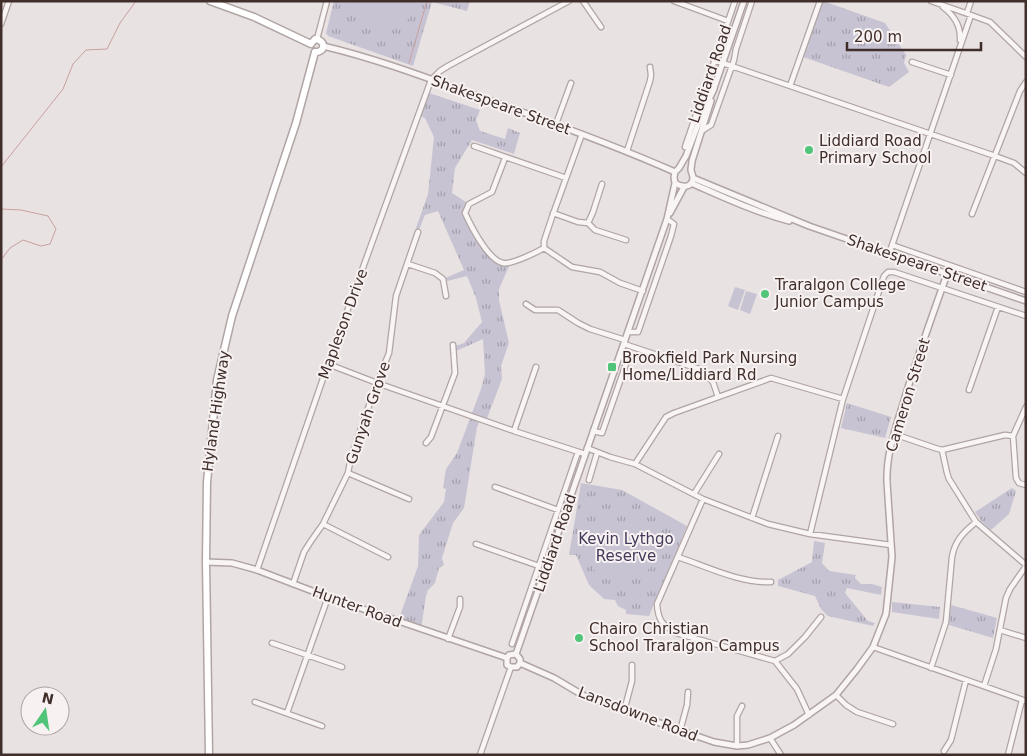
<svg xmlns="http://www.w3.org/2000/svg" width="1027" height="756" viewBox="0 0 1027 756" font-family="'DejaVu Sans',sans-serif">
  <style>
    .grass { fill: url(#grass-tufts) }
    .pitch { fill: #c7c3d2 }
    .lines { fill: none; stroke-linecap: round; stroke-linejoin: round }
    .stream { stroke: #c7a09f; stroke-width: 1 }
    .minor-casing { stroke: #b0a5a4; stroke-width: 7 }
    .tertiary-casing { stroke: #b0a5a4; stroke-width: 8 }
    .secondary-casing { stroke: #b0a5a4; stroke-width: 9 }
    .minor { stroke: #f8f5f4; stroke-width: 4.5 }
    .tertiary { stroke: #f8f5f4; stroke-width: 5 }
    .secondary { stroke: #fff; stroke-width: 6 }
    .poi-dot { fill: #50c579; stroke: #f7f2f1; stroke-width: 2 }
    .labels { text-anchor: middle; stroke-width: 4; stroke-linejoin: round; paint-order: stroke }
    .street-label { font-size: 15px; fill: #402e2b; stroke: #f7f2f1 }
    .poi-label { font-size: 15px; fill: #402e2b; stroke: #f7f2f1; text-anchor: start }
    .park-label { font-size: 15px; fill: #44395b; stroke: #f7f2f1 }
  </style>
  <defs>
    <pattern id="grass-tufts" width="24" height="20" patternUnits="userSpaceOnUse" patternTransform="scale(1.25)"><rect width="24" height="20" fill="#c7c3d2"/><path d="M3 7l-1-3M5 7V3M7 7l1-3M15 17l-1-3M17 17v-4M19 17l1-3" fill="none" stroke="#a39fab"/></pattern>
  </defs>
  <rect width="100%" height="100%" fill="#e9e2e2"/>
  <!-- grass -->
  <path class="grass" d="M334,1H470L467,11L432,2L413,66L328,36L326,33Z
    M823,1L885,23L906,55L904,63L909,72L889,87L803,57Z
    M426,92L480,110L476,120L480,131L505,139L508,128L520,133L514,154L472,140L455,168L452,193L469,204L466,209L469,223L494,257L503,262H511L499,289V300L509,343L501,366L502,379L486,421L480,420L477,427L464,508L453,523L442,558L444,565L439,568L435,583L428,590L426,596L421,629L398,621L418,566L419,535L444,502L446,489L443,488L446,469L457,453L481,389L485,374L483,339L454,352L453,347L464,343L482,322L476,298L467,276L443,282V279L464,270L438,211L425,215L418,232L416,228L428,194L434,137L425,118L418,115Z
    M847,403L891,417L885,438L841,428Z
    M581,483L622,490L687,526L649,616L626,614V610L618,606L615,600L604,599L589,585L576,555H569Z
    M1012,488L1016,491L1009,514L991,530L982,522L975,512Z
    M814,541L825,543L822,563L829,571L856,575L855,578L861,584H872L882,587L881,595L847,588L845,593L868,621L875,623L873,626L828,616L821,609L815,596L778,586V580L812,562Z
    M892,602L940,607L939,619L892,612Z
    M951,605L997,618L993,638L949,625Z"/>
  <!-- pitch -->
  <path class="pitch" d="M348,1H422C413,25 383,34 362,20C355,15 351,8 348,1Z
    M735,287L745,290L738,310L728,306Z
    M746,291L757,294L750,314L740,310Z
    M618,525L631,529L637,525L656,555L657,563L624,586L621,581C580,584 577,527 618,525Z"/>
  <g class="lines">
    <!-- stream -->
    <path class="stream" d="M409,63L427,1
      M1,167L63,89L73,64L86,50L107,49L120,23L136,1
      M1,209L21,210L48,216L56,229L50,244L41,246L23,240L10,248L1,260"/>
    <!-- minor casing -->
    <g class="minor-casing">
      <path id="minor" d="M583,1L601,27
        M674,1L728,21
        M931,1L971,15L990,22L1026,57
        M943,7C955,16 961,26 960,40
        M967,13L971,1
        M1,24L9,1
        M317,39L327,1
        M714,60L995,156L1014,163L1026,173
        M912,62L951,75
        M790,86L820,1
        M556,124L571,83
        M703,130L711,125L734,60L736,49L752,1
        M582,134L552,217L544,241V248L572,267L600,272L620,283L643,291
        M474,146L566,178
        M685,147L735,1
        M627,151L650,81L651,75L650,67
        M505,158L492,192L469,204L465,213C471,226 488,260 503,263C511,265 537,252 544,248
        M553,213L578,222L588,223L595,230L626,240
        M972,214L1020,91L1026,82
        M588,223L593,212L602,184
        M892,245L1026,292
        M889,254L971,15
        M408,264L435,273L443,279L446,296
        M526,304L535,310H558L578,323L590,329L625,340
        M628,332H638L671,236L674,224L667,219
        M624,344L699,369L713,382L718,397
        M328,364L377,383L514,431L585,454
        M969,390L998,307
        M1026,407L1013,436L1016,478L1019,483L1026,485
        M514,431L536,367
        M593,431L602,433L627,361L620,356
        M894,434L935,448L942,450L1005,435L1013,436
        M426,443L431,437L455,373L453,345
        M587,448L610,457L635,464L703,499L768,524L810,534L891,545
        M942,450L947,473L949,479L976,522L1026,565
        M635,464L666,417L674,413L771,378L843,399
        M348,473L409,499
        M589,480L597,453
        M495,487L558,510
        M694,494L719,454
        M703,499L657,604C658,620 662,625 676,633L775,661L797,689L809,715
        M752,518L778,436
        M323,524L388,557
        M810,534L843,399L884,276L888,272H894L1026,316
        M476,544L539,566
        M678,557C708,567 739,583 771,582
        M257,570L328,364L431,80L440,71L448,66L569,1
        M293,584L304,552L311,541L323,524L348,473L351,457L377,383L389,353L396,296L418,232
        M1000,630L1026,638
        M448,639L460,607V599
        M272,643L342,667
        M512,644L578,452
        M873,647L1026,701
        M775,661L788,654L805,637L821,617
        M931,668L946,622L952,557C955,540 964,532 976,522
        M984,686L996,649L1006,598L1010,589L1026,566
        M836,695L846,705L857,712L893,724
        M255,702L322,726
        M624,711L632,681V665
        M287,713L328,597
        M680,731L687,705L688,692
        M770,738L781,755
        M737,746V716L742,706
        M944,751L951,740L966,680
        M480,755L511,667
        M1008,755L1022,700"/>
    </g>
    <!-- tertiary casing -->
    <g class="tertiary-casing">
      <path id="tertiary" d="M323,46C378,59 430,79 483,98C548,121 612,144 675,172
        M713,91L744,1
        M693,178L809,226L1026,301
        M675,183C681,187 691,189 693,179C693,174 692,175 691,170C691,167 692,164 692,161L711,101
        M691,183C723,197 755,212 789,221
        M670,213L684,187
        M206,562L232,563L257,570L328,597L507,658
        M516,654L667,219L675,183L674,177L675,172L679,168L686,156L702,114L714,89
        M507,658V665L511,667H517L520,663
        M507,658L509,655L516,654L520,659V663
        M520,663L554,678L586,697L714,742L737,746L748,745L770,738L794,725L836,695L857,669L873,647L886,614L892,557L887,482C886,455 895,430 903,404C916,360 932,317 947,274"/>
    </g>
    <!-- secondary casing -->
    <g class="secondary-casing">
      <path id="secondary" d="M210,1L254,17L311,44
        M311,44L315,39C326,40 326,52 315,52
        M209,755L206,562L207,482L217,380L232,316L296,123L315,52"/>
    </g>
    <!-- minor -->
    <use href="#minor" class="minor"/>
    <!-- tertiary -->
    <use href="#tertiary" class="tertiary"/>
    <!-- secondary -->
    <use href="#secondary" class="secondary"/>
  </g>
  <!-- markers -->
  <g class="poi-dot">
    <circle cx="809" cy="150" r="5"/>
    <circle cx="765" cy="294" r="5"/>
    <rect x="607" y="362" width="10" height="10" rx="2.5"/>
    <circle cx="579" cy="638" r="5"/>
  </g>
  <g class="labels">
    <!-- street labels -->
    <g class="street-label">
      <text transform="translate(710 74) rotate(-71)" y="5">Liddiard Road</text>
      <text transform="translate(501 105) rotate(20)" y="5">Shakespeare Street</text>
      <text transform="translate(917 263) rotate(19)" y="5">Shakespeare Street</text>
      <text transform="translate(343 324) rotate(-70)" y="5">Mapleson Drive</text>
      <text transform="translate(908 395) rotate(-73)" y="5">Cameron Street</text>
      <text transform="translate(216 411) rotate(-82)" y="5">Hyland Highway</text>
      <text transform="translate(368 413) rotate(-71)" y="5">Gunyah Grove</text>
      <text transform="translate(555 543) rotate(-71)" y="5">Liddiard Road</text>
      <text transform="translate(357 607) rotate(20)" y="5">Hunter Road</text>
      <text transform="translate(638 714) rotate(21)" y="5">Lansdowne Road</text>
    </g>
    <!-- poi labels -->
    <g class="poi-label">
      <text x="819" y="146">Liddiard Road<tspan x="819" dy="17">Primary School</tspan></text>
      <text x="775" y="290">Traralgon College<tspan x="775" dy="17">Junior Campus</tspan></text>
      <text x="622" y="363">Brookfield Park Nursing<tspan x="622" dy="17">Home/Liddiard Rd</tspan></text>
      <text x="589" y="634">Chairo Christian<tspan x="589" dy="17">School Traralgon Campus</tspan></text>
    </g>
    <!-- park labels -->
    <g class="park-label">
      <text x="626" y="544">Kevin Lythgo<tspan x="626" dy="17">Reserve</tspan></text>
    </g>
  </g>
  <!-- border -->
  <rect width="1027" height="756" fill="none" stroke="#402e2b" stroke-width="5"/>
  <!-- north arrow -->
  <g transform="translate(45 711) rotate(13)"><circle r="24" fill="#f7f2f1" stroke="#aea4a2"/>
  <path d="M0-4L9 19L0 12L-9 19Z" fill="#50c579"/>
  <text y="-8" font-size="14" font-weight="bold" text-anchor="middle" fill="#402e2b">N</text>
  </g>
  <!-- scale -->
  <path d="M847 42v8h134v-8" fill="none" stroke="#402e2b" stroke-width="2.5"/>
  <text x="854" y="42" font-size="15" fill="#402e2b" stroke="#f7f2f1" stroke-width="4" paint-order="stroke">200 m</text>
</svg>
